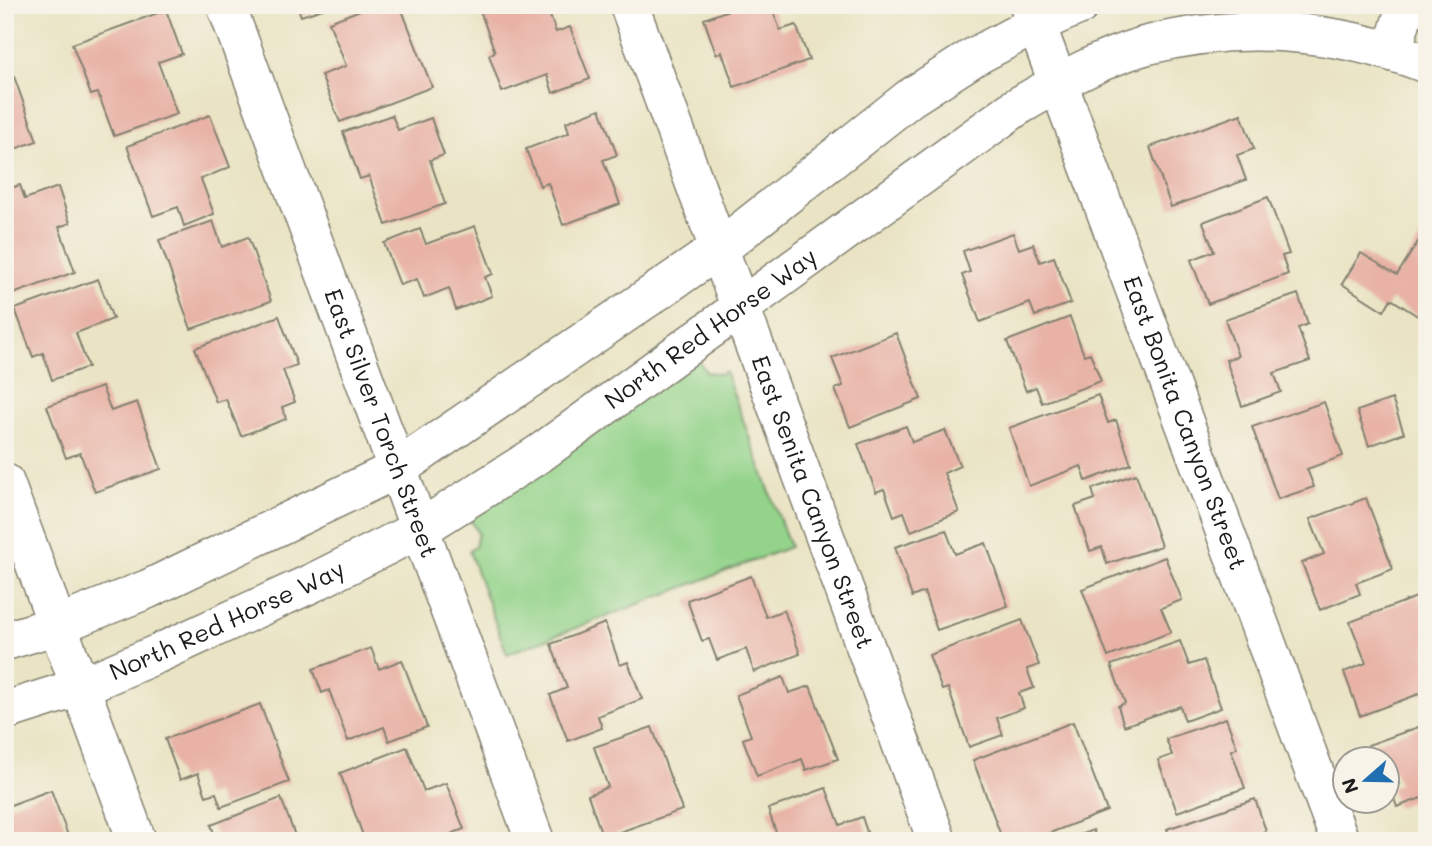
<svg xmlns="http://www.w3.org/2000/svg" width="1432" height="846" viewBox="0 0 1432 846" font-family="Mali,sans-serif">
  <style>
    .green { fill: #93d38a; stroke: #587853; stroke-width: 2 }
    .building { fill: #e8b2a6 }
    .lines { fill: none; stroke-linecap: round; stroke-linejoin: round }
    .minor-casing { stroke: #838070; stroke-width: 41 }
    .minor { stroke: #fff; stroke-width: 38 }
    .labels { text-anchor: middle; stroke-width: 7; stroke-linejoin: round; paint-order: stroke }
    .street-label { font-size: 24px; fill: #1c1c1c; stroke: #f7f3e8 }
  </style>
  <rect width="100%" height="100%" fill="#f7f3e8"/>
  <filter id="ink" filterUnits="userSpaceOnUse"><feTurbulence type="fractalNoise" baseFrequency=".0143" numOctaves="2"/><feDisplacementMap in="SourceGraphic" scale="14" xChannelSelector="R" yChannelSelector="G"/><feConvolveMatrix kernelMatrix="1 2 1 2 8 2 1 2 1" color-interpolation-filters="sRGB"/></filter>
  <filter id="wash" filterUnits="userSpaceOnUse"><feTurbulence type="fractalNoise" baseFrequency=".00686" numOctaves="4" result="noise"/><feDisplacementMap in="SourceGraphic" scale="28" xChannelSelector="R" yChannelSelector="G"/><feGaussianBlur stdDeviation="1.57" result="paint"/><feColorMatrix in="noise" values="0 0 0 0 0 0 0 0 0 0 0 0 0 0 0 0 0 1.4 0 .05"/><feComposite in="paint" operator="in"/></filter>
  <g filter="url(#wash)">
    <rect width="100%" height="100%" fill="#eae4c5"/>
    <!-- green -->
    <path class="green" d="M696,356L706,372L721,374L725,371L790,547L507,654L469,551L475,547L478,533L468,515Z"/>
    <g id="blocks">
      <!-- building -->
      <path class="building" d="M297,5H332V6L301,16Z
        M373,5H400L432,87L340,122L321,75L346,66L329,22Z
        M478,5H546L556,32L570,27L590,79L553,93L547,75L502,92L489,55L495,52Z
        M742,5H771L780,30L796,25L809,60L734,87L722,52L716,54L704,19Z
        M166,10L182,54L158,62L177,114L114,136L98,93L91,95L72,44Z
        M11,68L37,141L6,152L11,166L5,168V70Z
        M600,109L617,155L603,160L620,204L563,225L548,183L540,186L526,149L569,133L566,122Z
        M1241,114L1254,149L1237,155L1246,180L1171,207L1150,147Z
        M210,115L230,167L201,179L214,214L184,226L178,207L153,216L127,146Z
        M392,115L398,130L431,118L444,155L430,160L445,204L386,225L369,176L360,179L343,132Z
        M20,185L25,199L58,187L70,223L59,227L75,272L13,294L5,271V190Z
        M1268,197L1289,254L1282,256L1288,274L1208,304L1191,260L1214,251L1203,222Z
        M213,221L222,247L248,237L271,301L191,329L159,240Z
        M475,226L493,274L485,277L492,296L456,310L449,288L424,298L417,279L400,285L384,243L420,229L426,244Z
        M1013,233L1019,249L1033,244L1040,262L1054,257L1071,303L1035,316L1030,303L980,322L962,275L970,272L963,251Z
        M1421,237L1427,240V322L1391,299L1384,311L1342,284L1361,253L1397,275Z
        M98,279L113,319L76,333L88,367L52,380L43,353L33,357L15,309Z
        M1298,294L1308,324L1298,328L1310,361L1274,373L1281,392L1242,406L1226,360L1238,356L1225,319Z
        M279,316L297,365L283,370L295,402L282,407L286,419L241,436L226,399L216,402L195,348Z
        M1070,317L1084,355L1090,353L1101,381L1042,403L1036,387L1026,391L1007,341Z
        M896,333L921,399L850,427L835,389L843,386L832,358Z
        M102,387L111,411L137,402L161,469L95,492L80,453L66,458L47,406Z
        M1098,395L1108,423L1116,420L1131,464L1086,481L1081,466L1029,486L1009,428Z
        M1392,399L1404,433L1369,446L1357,411Z
        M1324,402L1343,456L1307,469L1314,487L1278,499L1252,427Z
        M906,426L912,442L945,430L960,466L944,473L959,512L911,531L904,512L894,516L884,489L876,492L858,444Z
        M1136,474L1161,546L1107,564L1102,547L1090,551L1075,506L1095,499L1092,489Z
        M1366,498L1393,569L1356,583L1360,594L1320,610L1302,563L1324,554L1310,519Z
        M946,530L955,554L986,543L1008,606L937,630L924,592L912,597L895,547Z
        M1165,557L1182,600L1161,608L1171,632L1108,657L1082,589Z
        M751,576L766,617L784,610L800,654L754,672L746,649L717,660L709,639L702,641L687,600Z
        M1419,596L1427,618V691L1360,716L1344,672L1366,663L1350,622Z
        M1022,620L1039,665L1027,669L1034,688L1019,693L1024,708L997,718L1003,735L969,747L948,688L942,690L929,655Z
        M605,623L620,665L628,662L642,699L598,716L602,728L568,741L550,695L567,688L551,644Z
        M1180,641L1189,665L1204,660L1221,708L1185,721L1180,706L1124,726L1118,706L1125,703L1111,665Z
        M371,648L379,669L402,660L427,727L389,741L384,727L348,741L329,690L322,693L313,669Z
        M783,677L789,693L810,686L838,759L806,770L802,759L757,776L743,739L751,736L736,695Z
        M260,704L289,782L221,807L216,793L206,796L198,773L180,780L165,739Z
        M1226,718L1237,748L1231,750L1245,788L1177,812L1158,760L1172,755L1166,739Z
        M1073,722L1107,811L1029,841H1003L973,760Z
        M1427,724V796L1397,807L1390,787L1399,784L1394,770L1386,773V758H1372L1368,745Z
        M652,727L682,810L603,838L588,795L608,787L594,747Z
        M407,747L424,791L446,783L464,829L433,841H365L340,773Z
        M826,788L840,825L862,817L870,841H779L768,809Z
        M51,790L70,841H5V807Z
        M281,798L297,841H217L211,825Z
        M1255,799L1266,831L1239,841H1171L1167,829Z
        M1093,830L1097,841H1066V840Z"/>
    </g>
  </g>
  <g filter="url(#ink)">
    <use href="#blocks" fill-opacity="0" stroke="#838070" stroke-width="2"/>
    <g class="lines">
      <!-- minor casing -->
      <g class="minor-casing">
        <g id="minor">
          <path id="s1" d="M226,5L535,841"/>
          <path id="s2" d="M629,5L937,841"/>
          <path id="s3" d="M1029,5L1340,841"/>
          <path d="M1392,52L1406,5"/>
          <path d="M5,483L137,841"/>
          <path d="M5,641L58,625L148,589L397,469L719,249L910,98L972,58L1036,24L1080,5"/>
          <path id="s4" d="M5,711L80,687L157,654L312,583L420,529L539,454L1015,108C1056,84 1098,59 1144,46C1238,21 1337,29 1427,64"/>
        </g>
      </g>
      <!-- minor -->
      <use href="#minor" class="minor"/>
    </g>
  </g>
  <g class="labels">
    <!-- street labels -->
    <g class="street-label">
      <text dy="8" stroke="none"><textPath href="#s4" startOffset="807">North Red Horse Way</textPath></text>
      <text dy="8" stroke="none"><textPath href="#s1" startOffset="446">East Silver Torch Street</textPath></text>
      <text dy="8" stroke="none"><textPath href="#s3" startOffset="446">East Bonita Canyon Street</textPath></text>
      <text dy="8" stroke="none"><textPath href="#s2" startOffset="530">East Senita Canyon Street</textPath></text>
      <text dy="8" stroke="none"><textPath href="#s4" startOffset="240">North Red Horse Way</textPath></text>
    </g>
  </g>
  <!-- margin -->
  <rect width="1432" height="846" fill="none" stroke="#f7f3e8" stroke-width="28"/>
  <!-- north arrow -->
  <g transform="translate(1366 780) rotate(250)"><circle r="33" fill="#f7f3e8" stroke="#9f9d96" stroke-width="2"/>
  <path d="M0-5L12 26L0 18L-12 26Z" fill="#1f6fb2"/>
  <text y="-10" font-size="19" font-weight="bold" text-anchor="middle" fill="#1c1c1c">N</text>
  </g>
</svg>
